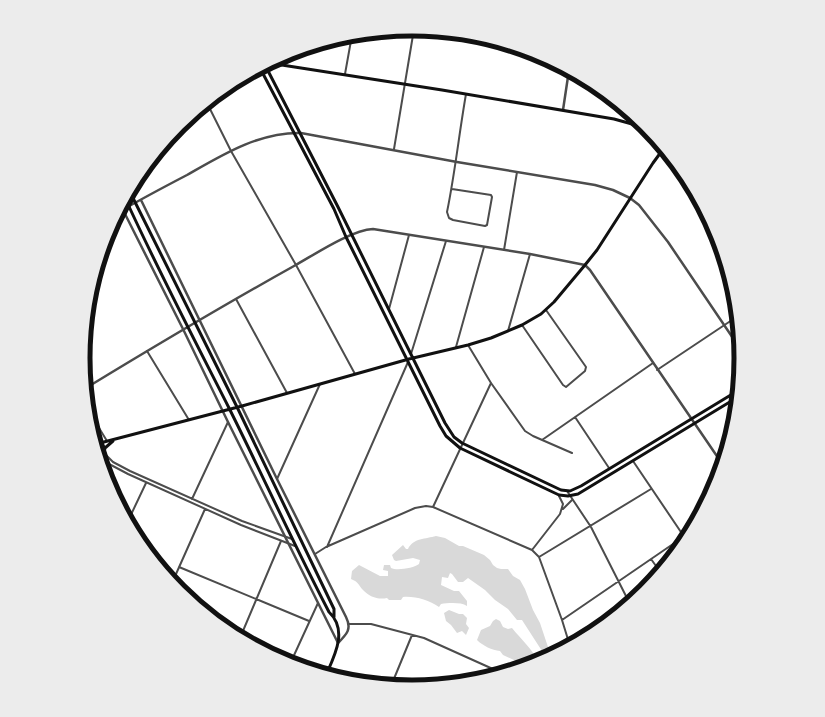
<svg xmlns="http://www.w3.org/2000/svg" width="825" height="717" viewBox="0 0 825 717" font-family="'Nunito Sans',sans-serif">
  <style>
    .water { fill: #d9d9d9 }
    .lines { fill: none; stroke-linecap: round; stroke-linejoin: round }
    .minor { stroke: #4c4c4c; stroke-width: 2 }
    .tertiary { stroke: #4c4c4c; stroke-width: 2.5 }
    .secondary { stroke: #111; stroke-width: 3 }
    .rim { fill: none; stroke: #111; stroke-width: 5 }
  </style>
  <rect width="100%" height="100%" fill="#fff"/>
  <!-- water -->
  <path class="water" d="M436,536L445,538L459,546H463L484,555L490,560L493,565L497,568L501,569H508L513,576L520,580L525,589L533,610L540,623L551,656L545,660L542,651L522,620H517L508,609L495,600L485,590L468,578L463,582H458L452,574L450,573L448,578L442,577L441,585L454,591H459L467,601V606C461,602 448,603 441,604L439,607C429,600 415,596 403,597L401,600H389L387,598C378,600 370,597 363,590C358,585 359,582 351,579L352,571L359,565L380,576H388V571L383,570L384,565H390L391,568C397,571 414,568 419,564L420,560L413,558L396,561L394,560L392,555L403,545L406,549H408C413,538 426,539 436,536Z
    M449,610L459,614H463L467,618L466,624L469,628L466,635L462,631L457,633L451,625L446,621L444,613Z
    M496,619L500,621L503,627L508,629L512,628C521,639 533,650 539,663L527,666L503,655L500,651C492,650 483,646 477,640L481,630L490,626L493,621Z"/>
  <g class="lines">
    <!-- minor -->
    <path class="minor" d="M345,74L352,35
      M207,103L231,151L296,265L355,374
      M394,149L414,29
      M452,189L491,195L492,197L487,225L485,226L453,220L449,218L447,212C455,173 459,134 466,94
      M504,250L517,172
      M236,299L287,393
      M389,309L409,235
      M522,325L563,385L566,387L585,371L586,367L546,310
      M508,331L530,254
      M468,345L491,383L525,431L533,436L572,453
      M456,347L484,247
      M147,351L189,420
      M411,354L446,241
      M657,370L738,316
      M88,410L107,441
      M575,417L609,468
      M542,440L653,363
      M104,453L113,462L130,471L242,521L292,539
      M100,458L111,465L128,474L241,525L295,546
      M633,461L687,541
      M277,479L320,384
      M567,491L591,527L630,604
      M192,499L228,422
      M433,507L491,383
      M563,509L572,500
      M128,521L146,483
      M327,547L408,362
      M532,550L560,514L563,504L559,496
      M315,554L326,547L415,508L426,506L433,507L532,550L539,557L562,620L570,646
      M539,557L651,489
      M651,559L661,573
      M179,567L309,621
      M172,583L205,509
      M562,620L692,531
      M349,624H371L424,638L504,674
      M240,638L281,541
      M290,664L318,603
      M391,686L412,635"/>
    <!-- tertiary -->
    <path class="tertiary" d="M563,110L569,70
      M123,210L183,329L228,422L338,643C347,634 352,629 346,617L277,479L141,200
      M119,212C141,199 164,187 187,175C222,155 259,132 301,133L457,162L595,185L613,190L630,198L639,205L668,242L741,350
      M86,388C155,346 224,305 294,266C314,255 351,230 373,229L530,254L585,265L590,270L723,465"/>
    <!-- secondary -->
    <path class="secondary" d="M269,63L442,90L614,119L632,124L651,132
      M265,65L338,207L445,423L454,437L462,443L561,490L570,491L581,486L739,390
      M260,68L334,209L346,237L440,426L446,436L460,448L559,495L568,496L578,494L738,397
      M130,192L237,407L334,609V617
      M126,200C158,270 194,339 229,408C263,476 294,545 329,612C348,630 335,655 326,675
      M96,443H100L105,448L104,453L99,456
      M100,443L242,406L409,359L468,345L491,338L522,325L541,314L554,302L585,265L597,250L653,163L664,148
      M105,448L113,441"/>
  </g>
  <!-- crop -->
  <path d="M0 0H825V717H0ZM90 358a322 322 0 1 1 644 0a322 322 0 1 1-644 0Z" fill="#ececec" fill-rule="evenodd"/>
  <path class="rim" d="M90 358a322 322 0 1 1 644 0a322 322 0 1 1-644 0Z"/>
</svg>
